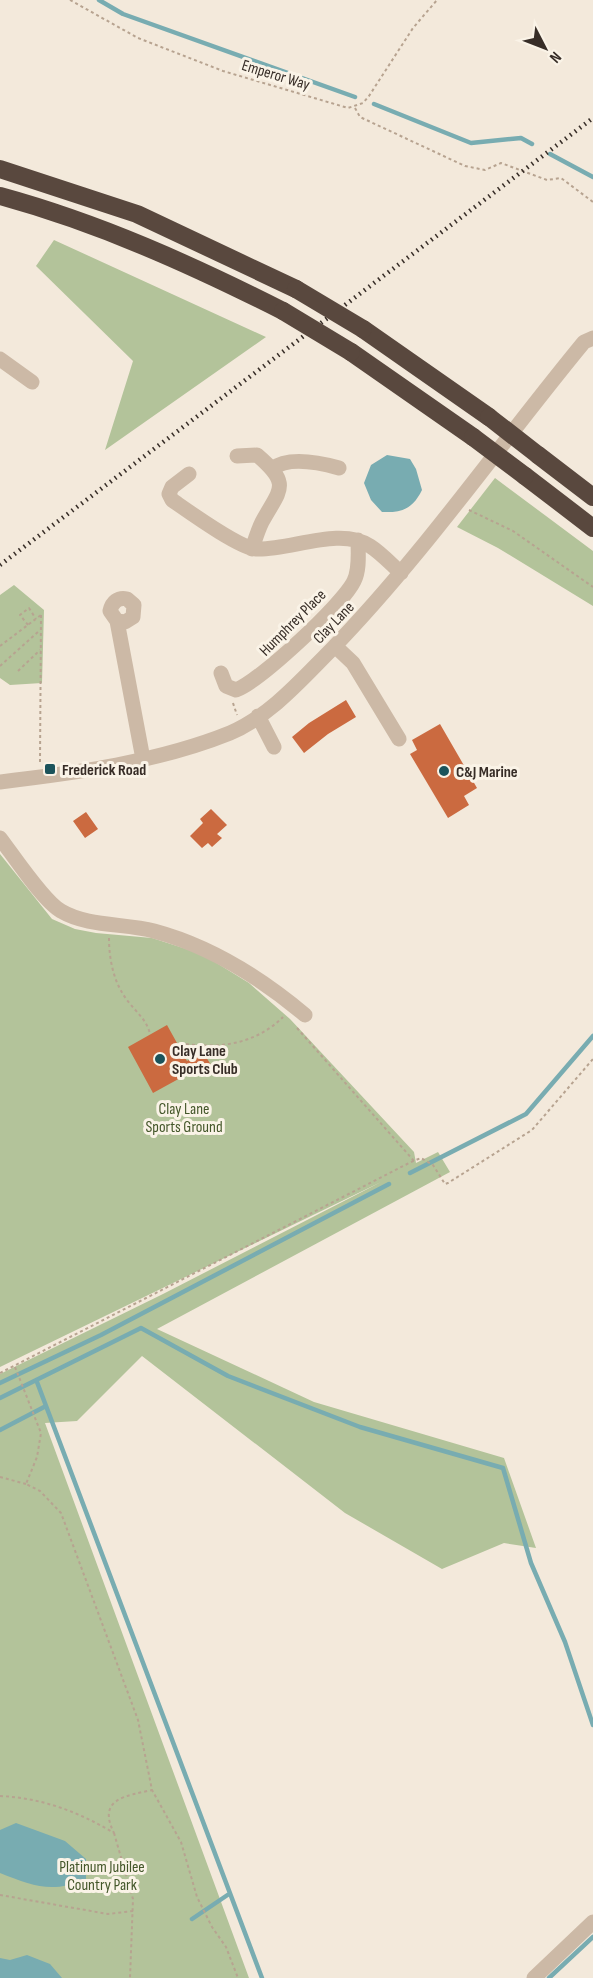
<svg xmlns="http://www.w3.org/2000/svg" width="593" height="1978" viewBox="0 0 593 1978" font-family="'Sofia Sans Condensed',sans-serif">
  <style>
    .green { fill: #b3c39a }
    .water { fill: #78acb1 }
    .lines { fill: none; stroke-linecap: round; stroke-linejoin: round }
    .stream { stroke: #78acb1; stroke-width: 4.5 }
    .building { fill: #cb6a40 }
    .path { stroke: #b7a390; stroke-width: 2; stroke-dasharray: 3 3; stroke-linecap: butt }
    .minor { stroke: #ccb9a6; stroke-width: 15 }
    .highway { stroke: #59483e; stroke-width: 18 }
    .rail { stroke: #372d27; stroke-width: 4.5; stroke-dasharray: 1.5 4.5; stroke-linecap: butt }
    .highway-bridge { stroke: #59483e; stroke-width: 18 }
    .poi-dot { fill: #1b535b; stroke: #faf3e7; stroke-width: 2 }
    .labels { text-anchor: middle; stroke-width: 6; stroke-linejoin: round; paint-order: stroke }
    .street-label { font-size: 16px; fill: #372d27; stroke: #faf3e7 }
    .poi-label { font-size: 16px; font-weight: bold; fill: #372d27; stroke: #faf3e7; text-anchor: start }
    .park-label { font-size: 16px; fill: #44572a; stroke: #faf3e7 }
  </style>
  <rect width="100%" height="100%" fill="#f3e9db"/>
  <!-- green -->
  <path class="green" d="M54,240L266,337L105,450L133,361L36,266Z
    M495,478L593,551V606L498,548L457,527Z
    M14,585L44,610L42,683L10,685L0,678V595Z
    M0,854L52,919L75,929L96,933L152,938L202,954L249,983L290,1019L414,1152L416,1163L438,1152L450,1172L157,1329L314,1402L504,1458L536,1548L504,1543L442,1569L345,1513L142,1356L77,1421L45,1423L249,1978H0V1374L163,1294L381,1182L0,1367Z"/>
  <!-- water -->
  <path class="water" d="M387,455L410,459L416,469L422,490C413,508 403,513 382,512L371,500L364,483L371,465Z
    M16,1823L65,1841L86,1859V1879C52,1894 33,1886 0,1873V1830Z
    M27,1955L50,1964L62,1978H0V1958L10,1960Z"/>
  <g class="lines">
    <!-- stream -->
    <path class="stream" d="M99,0L123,14L355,97
      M374,104L471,143L521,138L532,144
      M550,154L593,177
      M410,1173L526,1114L593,1036
      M37,1382L262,1978
      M0,1383L101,1335L389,1184
      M0,1398L141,1328L228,1376L360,1427L503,1468L531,1563L565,1642L593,1725
      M0,1430L46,1406
      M192,1919L229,1894
      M549,1978L593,1937"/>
  </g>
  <!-- building -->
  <path class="building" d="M346,700L356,717L328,734L304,753L292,737L309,723Z
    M440,724L477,788L464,796L469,805L448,818L410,754L417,750L412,740Z
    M211,809L227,825L217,834L222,838L212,847L208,843L202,848L190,836L203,823L200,819Z
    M86,812L98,829L85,838L73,821Z
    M167,1025L187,1061L203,1052L211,1065L195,1074L193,1071L153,1093L128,1047Z"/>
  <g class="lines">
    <!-- path -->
    <path class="path" d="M70,0L138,38L223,71L348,108L363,103L369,96L413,28L437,0
      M355,108L360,117L465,166L485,170L501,163L547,180L561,178L593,202
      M469,510L513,531L593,587
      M28,625L20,615L29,608L36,619
      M0,646L41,615
      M0,666L40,630
      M18,671L40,650
      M233,703L237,715
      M40,762L41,615
      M109,938C109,960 114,983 127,1000C136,1012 147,1020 150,1034
      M297,1028L414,1161
      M186,1044C221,1049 257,1043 283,1017
      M15,1367L41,1433L37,1457L26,1484L40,1491L61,1513L138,1720L152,1790L181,1842L197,1897L212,1927L226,1947L238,1978
      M0,1373L411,1162L421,1158L433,1165L445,1184L448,1183L532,1130L593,1059
      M0,1477L26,1484
      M0,1796C42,1798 79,1812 114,1833C97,1799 125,1796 152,1790
      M114,1833L133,1899L130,1978
      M0,1895L108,1914L133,1911"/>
    <!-- minor -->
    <path class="minor" d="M0,359L32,382
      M237,456L257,455C292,485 280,489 262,522C258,530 255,540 252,549
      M272,469C288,456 321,463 339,468
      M189,474L172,487L169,494L172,500C188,511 239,548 256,549C289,551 340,526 370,546C381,553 391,564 401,573
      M117,621L125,622L133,617L134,605L127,599C118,597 112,602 110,611L117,621L143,759
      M335,646L353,663L399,739
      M221,673L226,686L236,690C260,681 343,604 354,581C360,569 358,553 358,540
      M258,716L274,747
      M0,782C76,773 158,762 230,733C270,716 301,680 331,650C424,554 499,445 584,342L593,338
      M0,838C13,855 44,902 61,911C88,927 125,923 154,931C210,946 261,978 305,1015
      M534,1978L593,1922"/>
    <!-- highway -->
    <path class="highway" d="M0,169L137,214L296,289
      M0,196C99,223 192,265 283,311
      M363,329L489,417
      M351,352L473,437
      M538,455L593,497
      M525,476L593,528"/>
    <!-- rail -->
    <path class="rail" d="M0,565L593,118"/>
    <!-- highway-bridge -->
    <path class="highway-bridge" d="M296,289L363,329
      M283,311L351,352
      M489,417L538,455
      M473,437L525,476"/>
  </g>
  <!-- markers -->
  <g class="poi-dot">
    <rect x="44" y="763" width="12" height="12" rx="3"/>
    <circle cx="444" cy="771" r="6"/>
    <circle cx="160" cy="1059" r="6"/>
  </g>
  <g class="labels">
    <!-- street labels -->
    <g class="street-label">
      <text transform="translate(276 74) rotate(17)" y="6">Emperor Way</text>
      <text transform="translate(292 622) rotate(-45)" y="6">Humphrey Place</text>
      <text transform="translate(333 622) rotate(-46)" y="6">Clay Lane</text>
    </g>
    <!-- poi labels -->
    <g class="poi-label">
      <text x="62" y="775">Frederick Road</text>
      <text x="456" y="777">C&amp;J Marine</text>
      <text x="172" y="1056">Clay Lane<tspan x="172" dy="18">Sports Club</tspan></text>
    </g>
    <!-- park labels -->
    <g class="park-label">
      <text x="184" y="1114">Clay Lane<tspan x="184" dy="18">Sports Ground</tspan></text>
      <text x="102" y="1872">Platinum Jubilee<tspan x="102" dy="18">Country Park</tspan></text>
    </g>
  </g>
  <!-- north arrow -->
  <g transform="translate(545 48) rotate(132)" stroke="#faf3e7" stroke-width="4.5" paint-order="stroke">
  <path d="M0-4.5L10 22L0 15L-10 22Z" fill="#372d27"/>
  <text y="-9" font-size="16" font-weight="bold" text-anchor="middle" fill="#372d27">N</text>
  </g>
</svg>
